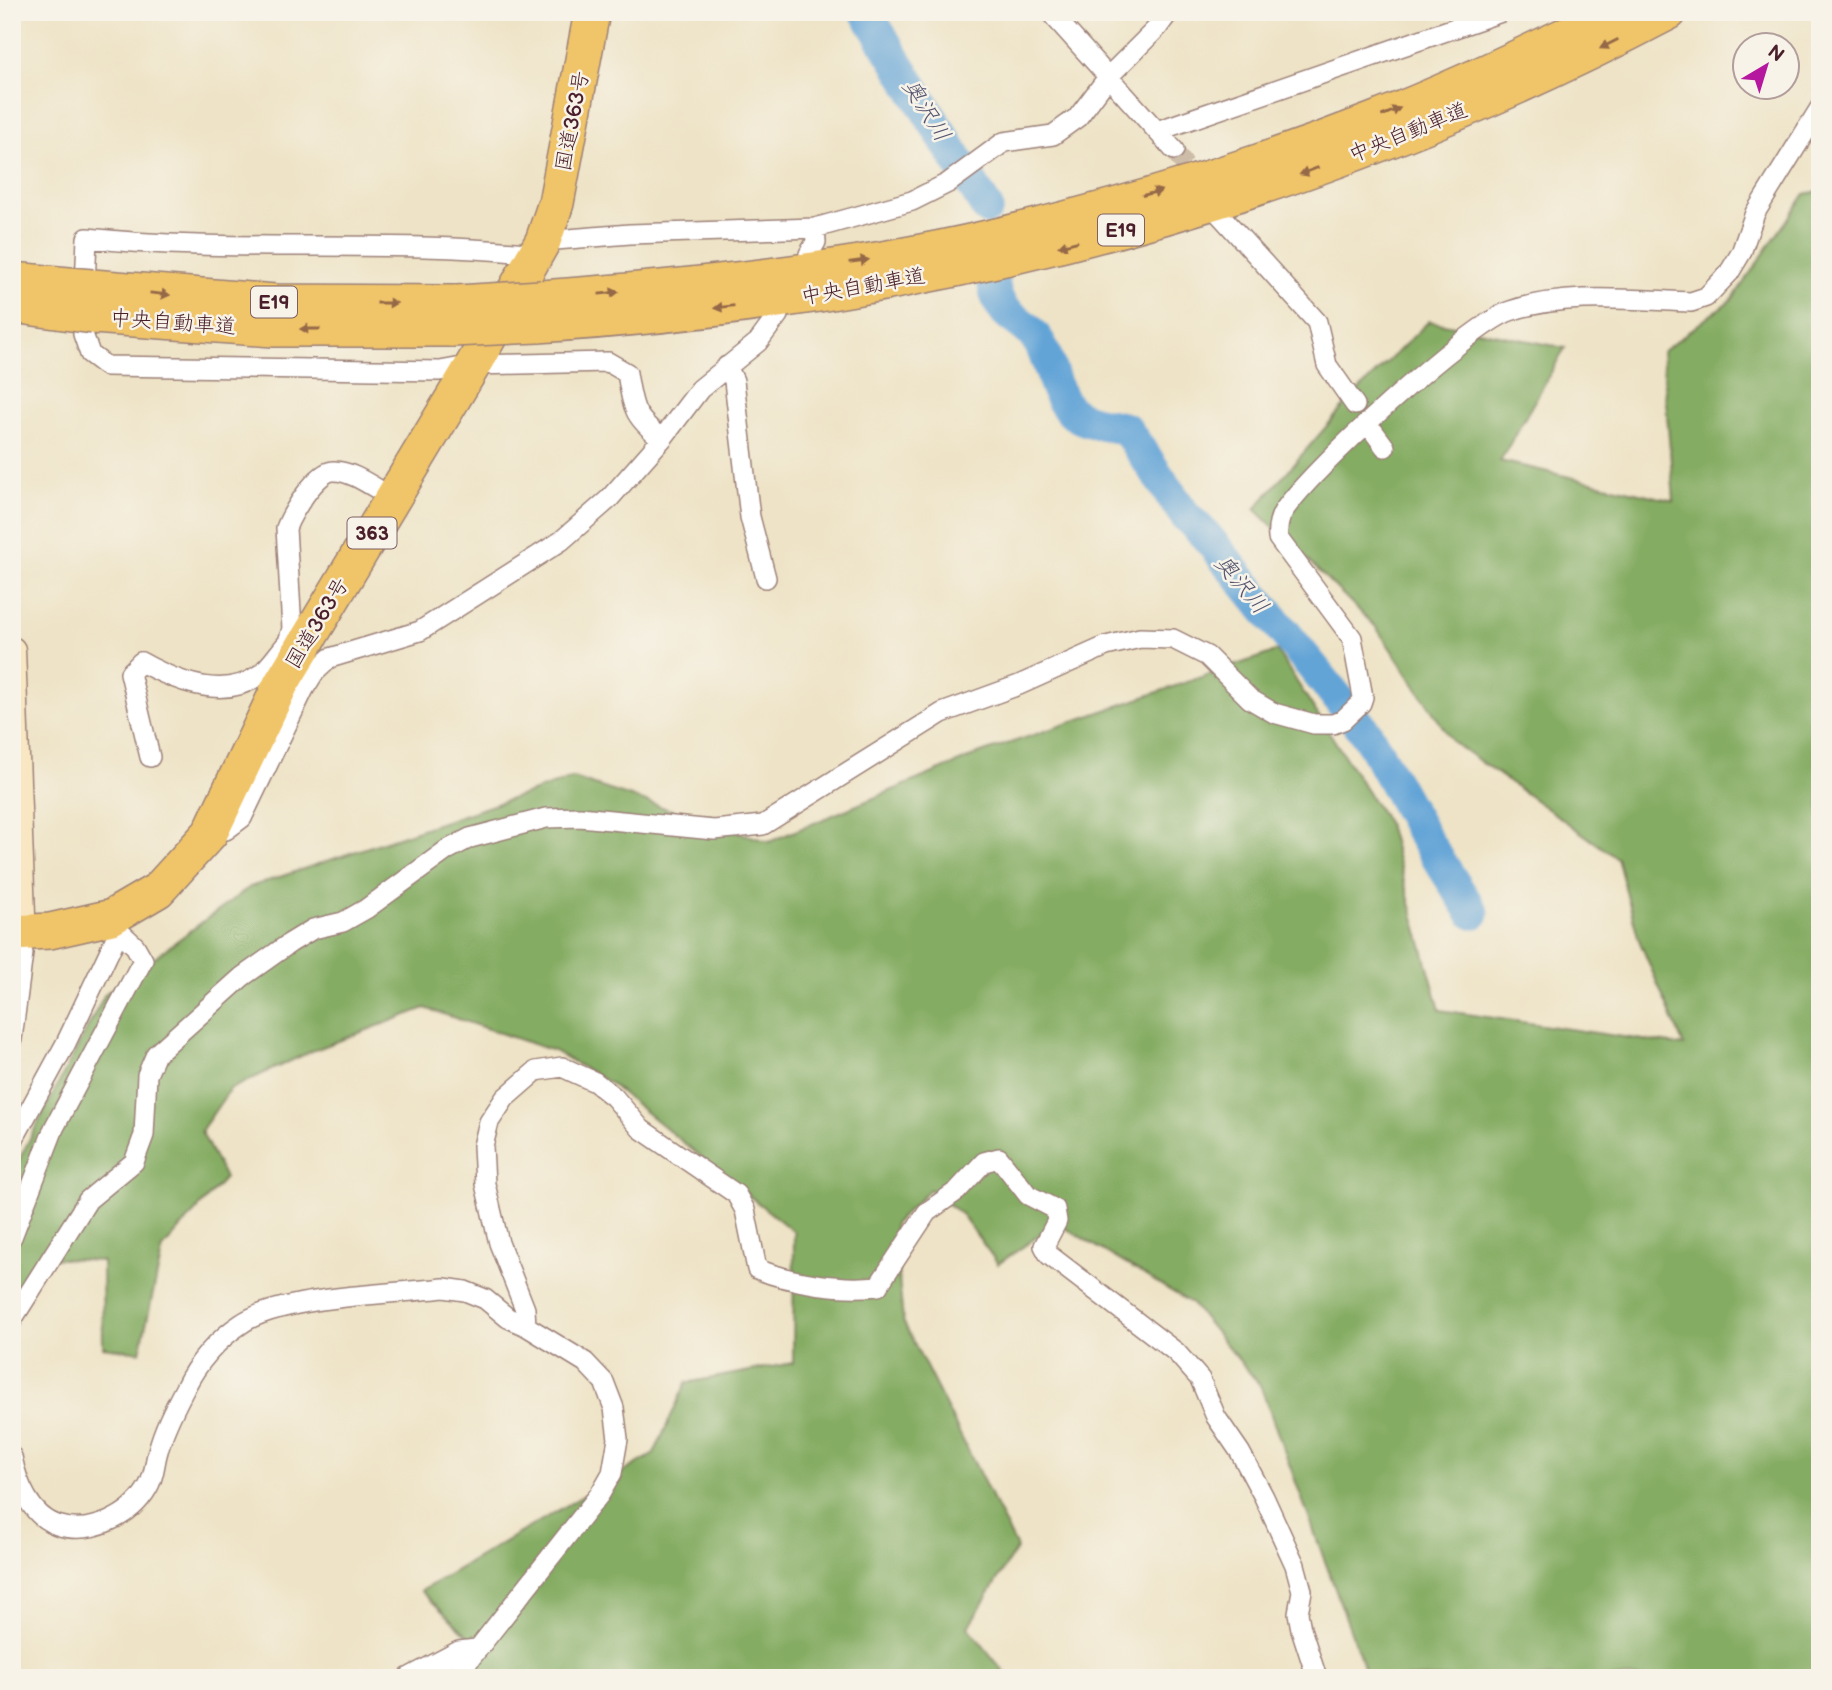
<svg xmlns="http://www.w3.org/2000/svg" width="1832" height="1690" viewBox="0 0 1832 1690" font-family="'Balsamiq Sans','Klee One',sans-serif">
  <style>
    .forest { fill: #84ac62; stroke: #676646; stroke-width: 2 }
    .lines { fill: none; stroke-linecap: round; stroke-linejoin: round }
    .river { stroke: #63a4d7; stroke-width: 33 }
    .street-tunnel { stroke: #cdbca7; stroke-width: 19; stroke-dasharray: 19 10; stroke-linecap: butt }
    .street-casing { stroke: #9c8178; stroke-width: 22 }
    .secondary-casing { stroke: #9c8178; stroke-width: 29 }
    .highway-casing { stroke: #9c8178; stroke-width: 38 }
    .street { stroke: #fff; stroke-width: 19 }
    .secondary { stroke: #f9e7c3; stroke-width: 26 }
    .highway { stroke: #f0c469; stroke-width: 35 }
    .highway-bridge-casing { stroke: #9c8178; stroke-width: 38; stroke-linecap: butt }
    .highway-bridge { stroke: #f0c469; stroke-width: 35 }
    .oneway { fill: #956947 }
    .labels { text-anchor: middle; stroke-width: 5; stroke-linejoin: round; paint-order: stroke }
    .shield { fill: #f7f3e8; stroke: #7e5f64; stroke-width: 2 }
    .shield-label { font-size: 19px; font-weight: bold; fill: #4a1f2b }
    .street-label { font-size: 21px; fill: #4a1f2b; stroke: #f7f3e8 }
    .water-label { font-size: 23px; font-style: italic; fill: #545470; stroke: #f7f3e8 }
  </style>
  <rect width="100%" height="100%" fill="#f7f3e8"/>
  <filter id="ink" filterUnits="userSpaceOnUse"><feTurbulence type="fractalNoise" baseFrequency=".0143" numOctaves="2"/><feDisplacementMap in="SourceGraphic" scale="14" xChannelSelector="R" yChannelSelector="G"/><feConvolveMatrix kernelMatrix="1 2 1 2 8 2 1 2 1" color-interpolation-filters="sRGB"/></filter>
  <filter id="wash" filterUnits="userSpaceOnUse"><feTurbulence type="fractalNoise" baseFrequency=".00686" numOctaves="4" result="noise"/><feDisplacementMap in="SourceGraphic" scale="28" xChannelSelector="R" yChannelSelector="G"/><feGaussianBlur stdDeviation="1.57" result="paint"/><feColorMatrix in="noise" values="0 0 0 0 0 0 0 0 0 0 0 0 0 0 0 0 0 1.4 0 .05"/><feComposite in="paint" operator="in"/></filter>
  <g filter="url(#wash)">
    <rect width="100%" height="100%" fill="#eee3c6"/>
    <!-- forest -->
    <path class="forest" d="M1820,191V1678H1368L1260,1385L1191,1303L1057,1223L998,1264L962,1215L930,1189L894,1224L903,1321L1017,1548L968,1627L1009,1678H471L480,1647L421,1591L654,1454L686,1383L793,1363L794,1232L611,1084L554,1051L425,1008L312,1051L230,1089L201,1131L225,1178L163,1248L140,1352L103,1347L102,1261L45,1258L12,1313V1173L105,994L250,887L573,778L769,842L981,753L1277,651L1388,824L1440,1010L1684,1046L1639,940L1617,858L1453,742L1376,627L1255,509L1351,398L1429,321L1565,348L1500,461L1674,501L1662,352L1733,298L1805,194Z"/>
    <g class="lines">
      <!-- river -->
      <path class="river" d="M866,12L987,208
        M994,286C1001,322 1023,316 1039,342C1052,363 1054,399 1074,414C1087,423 1111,425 1126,429L1185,515L1207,537L1367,734L1426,840L1473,913"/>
    </g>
  </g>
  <g filter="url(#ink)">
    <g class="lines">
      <!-- street-tunnel -->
      <path class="street-tunnel" d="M1174,150L1199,186"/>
      <!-- street casing -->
      <g class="street-casing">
        <path id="street" d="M1050,12L1174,150
          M1157,131L1501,12
          M1212,206L1317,322L1327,365L1355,405
          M543,241L630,234L815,228L912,201L948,183L1004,142L1053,135L1078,117L1109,76L1158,27L1169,12
          M536,254C386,238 236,254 87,238L83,334L90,354L106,366L440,371L473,365L608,362L627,373C633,409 633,416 662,439
          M809,254L816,242L815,228
          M727,366L734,381L750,517L766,578
          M1368,424L1385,447
          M298,649L288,642L292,629L286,528C292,513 316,472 333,471C352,470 377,490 393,498
          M150,757L130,673L141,662C175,681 224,701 259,675C270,667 279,652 288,642
          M211,833L226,830L242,818L304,689L314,673L330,658L420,631L561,541L609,499L662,439L700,389L758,342L778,315
          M12,1039L23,953
          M12,1142L66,1043L119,931L114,921
          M12,1237L54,1128L143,960L135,946L119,931
          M12,1320L88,1200L134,1162L144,1135L147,1075L156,1054L242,977L290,943L313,929L343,922L366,909L447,850L470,838L546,818L580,817L714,830L763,825L942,713L1019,685L1106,646L1140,638L1173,639L1207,656L1250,699L1274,713L1314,724H1333L1343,720L1361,703L1363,697L1352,638L1278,538C1277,528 1278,521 1283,512C1308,472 1468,326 1510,311C1566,292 1633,300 1691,302L1706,297L1729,273L1741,253L1755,213L1820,108
          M526,1326L525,1309L499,1243L485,1184L483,1146L489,1122L505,1098L536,1071L562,1067L595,1082L614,1097L641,1129L736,1194L745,1210L757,1269C792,1283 841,1290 878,1286L927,1212L957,1191L984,1162L999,1158L1028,1195L1055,1209L1057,1221L1044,1246L1049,1255L1176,1352L1200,1379L1216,1417L1240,1452L1264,1497L1295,1565L1302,1591L1298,1613L1301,1629L1317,1678
          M12,1457C17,1482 30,1516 57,1525C90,1536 131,1517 148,1487C155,1475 154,1464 158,1451C163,1430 175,1407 185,1388C197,1363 218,1339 241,1324C280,1296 394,1294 444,1288L465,1291L485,1299L508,1318L526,1326L585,1362L604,1382L614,1408L618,1439L612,1473L600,1494L455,1678
          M408,1678L459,1651L476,1649"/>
      </g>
      <!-- secondary casing -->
      <g class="secondary-casing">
        <path id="secondary" d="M12,650L22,915"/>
      </g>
      <!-- highway casing -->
      <g class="highway-casing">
        <path id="highway" d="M92,287L275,302L457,303
          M541,298C692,287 845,271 992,237C1121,207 1251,168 1374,120C1456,88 1535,49 1615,12
          M93,316L273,329H452
          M538,325C937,300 1315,199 1669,12
          M12,933L50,931L112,917L158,890L210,833L281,684L473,365L543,241L556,203L592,12"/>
      </g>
      <!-- street -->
      <use href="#street" class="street"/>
      <!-- secondary -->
      <use href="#secondary" class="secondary"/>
      <!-- highway -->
      <use href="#highway" class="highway"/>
      <!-- highway-bridge casing -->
      <g class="highway-bridge-casing">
        <path id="highway-bridge" d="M12,280L92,287
          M457,303L541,298
          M12,305L93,316
          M452,329L538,325"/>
      </g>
      <!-- highway-bridge -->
      <use href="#highway-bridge" class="highway-bridge"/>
    </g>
    <!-- one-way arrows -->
    <defs><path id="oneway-solid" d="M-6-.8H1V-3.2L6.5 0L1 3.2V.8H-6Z" transform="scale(1.75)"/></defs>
    <g class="oneway">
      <use href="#oneway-solid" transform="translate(1609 44) rotate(153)"/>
      <use href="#oneway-solid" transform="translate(1391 112) rotate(-23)"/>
      <use href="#oneway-solid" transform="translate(1309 171) rotate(159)"/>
      <use href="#oneway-solid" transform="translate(1152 193) rotate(-15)"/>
      <use href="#oneway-solid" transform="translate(1068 244) rotate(166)"/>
      <use href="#oneway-solid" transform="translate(859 261) rotate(-8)"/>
      <use href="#oneway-solid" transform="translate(609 293) rotate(-6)"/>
      <use href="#oneway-solid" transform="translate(160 294) rotate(6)"/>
      <use href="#oneway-solid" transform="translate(387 303)"/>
      <use href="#oneway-solid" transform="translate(724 307) rotate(173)"/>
      <use href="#oneway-solid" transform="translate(310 329) rotate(-180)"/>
    </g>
  </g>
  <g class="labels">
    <!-- shield labels -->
    <g class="shield">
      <rect x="1098" y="214.5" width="46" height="31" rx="5"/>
      <rect x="251" y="286.5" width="46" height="31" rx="5"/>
      <rect x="347.5" y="517.5" width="49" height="31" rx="5"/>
    </g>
    <g class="shield-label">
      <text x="1121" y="237">E19</text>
      <text x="274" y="309">E19</text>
      <text x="372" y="540">363</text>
    </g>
    <!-- street labels -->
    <g class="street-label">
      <text transform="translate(572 121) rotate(-79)" y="7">国道363号</text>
      <text transform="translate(1408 132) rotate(-22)" y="7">中央自動車道</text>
      <text transform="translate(863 286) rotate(-10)" y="7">中央自動車道</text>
      <text transform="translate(173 322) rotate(4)" y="7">中央自動車道</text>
      <text transform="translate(317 623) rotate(-59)" y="7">国道363号</text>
    </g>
    <!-- water labels -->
    <g class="water-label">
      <text transform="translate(927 110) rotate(58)" y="8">奥沢川</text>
      <text transform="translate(1242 584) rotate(50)" y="8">奥沢川</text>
    </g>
  </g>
  <!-- margin -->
  <rect width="1832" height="1690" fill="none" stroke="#f7f3e8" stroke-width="42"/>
  <!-- north arrow -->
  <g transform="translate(1766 66) rotate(38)"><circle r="33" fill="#f7f3e8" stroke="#b29e9c" stroke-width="2"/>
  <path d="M0-5L12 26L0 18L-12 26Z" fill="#b5179e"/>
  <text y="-10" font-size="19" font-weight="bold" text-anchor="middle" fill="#4a1f2b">N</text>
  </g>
</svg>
